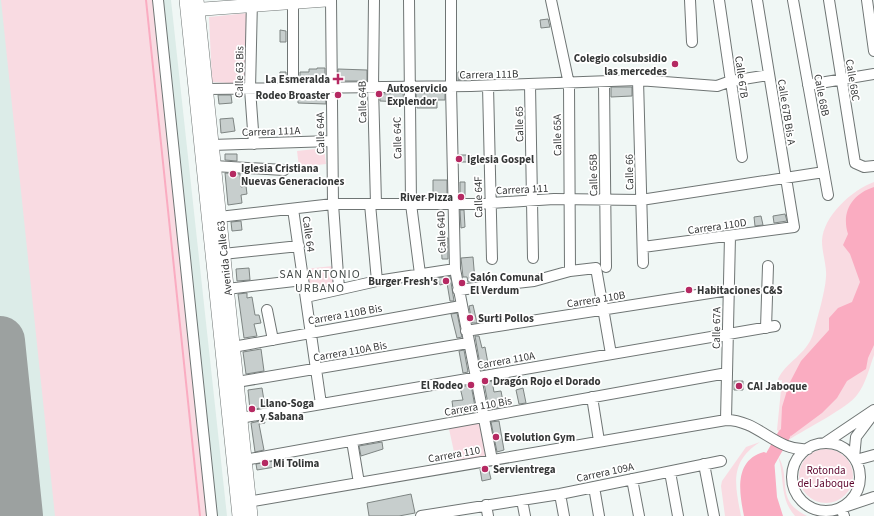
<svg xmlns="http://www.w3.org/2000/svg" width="874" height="516" viewBox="0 0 874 516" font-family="'Source Sans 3',sans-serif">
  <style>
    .built { fill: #dcece8 }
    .green { fill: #f9dbe2 }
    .water { fill: #faacc1 }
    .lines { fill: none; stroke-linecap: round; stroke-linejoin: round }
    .stream { stroke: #faacc1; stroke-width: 2 }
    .river { stroke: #faacc1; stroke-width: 13 }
    .taxiway { stroke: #9ca1a0; stroke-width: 20 }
    .runway { stroke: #9ca1a0; stroke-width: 50 }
    .building { fill: #c7cecd; stroke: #7e8583 }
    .minor-casing { stroke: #6f7574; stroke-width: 12 }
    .major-casing { stroke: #6f7574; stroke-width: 14 }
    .minor { stroke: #fff; stroke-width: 10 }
    .major { stroke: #fff; stroke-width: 13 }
    .poi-dot { fill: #b52962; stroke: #fff; stroke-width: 1.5 }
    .labels { text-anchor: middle; stroke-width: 3.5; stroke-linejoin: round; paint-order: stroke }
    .poi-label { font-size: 11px; font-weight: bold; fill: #353737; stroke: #fff; text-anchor: start }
    .street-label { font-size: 11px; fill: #353737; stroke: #fff }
    .park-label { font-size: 11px; fill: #5c052c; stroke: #fff }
    .neighbourhood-label { font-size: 12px; letter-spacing: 1px; fill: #454b49; stroke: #fff }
  </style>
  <rect width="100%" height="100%" fill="#f0f7f5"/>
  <!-- built -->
  <path class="built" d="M0,0H171L227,516H0Z"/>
  <!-- green -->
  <path class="green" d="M1,0H155L209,516H55Z
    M248,13L245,84L212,82L209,17Z
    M324,148L326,164L299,167L297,151Z
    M874,182V355C869,369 866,383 857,395C849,407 804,430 790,439L777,430L782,380L779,381L778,379C786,362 807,354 813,334C817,319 825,293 826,277C827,266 822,253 822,241C823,216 852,190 874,182Z
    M333,266L336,287L307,293L304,269Z
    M482,421L489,455L456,461L449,429Z
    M760,442C729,462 735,485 741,516H725L721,486L722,481L746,447Z
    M799 476a27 27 0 1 1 54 0a27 27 0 1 1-54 0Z
    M778,456C792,479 774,500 807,516H795C779,498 785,477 778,456Z"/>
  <!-- water -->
  <path class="water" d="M874,187V345L868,358L866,369L847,381L837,398L822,413L791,436L781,429L782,407L789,384L801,361L829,330V318L838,308L852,302L860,282L850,254L843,245L848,234C841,212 852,194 874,187Z
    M764,452L771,455L774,458L777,497L783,516H744C739,492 734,460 764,452Z"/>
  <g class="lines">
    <!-- stream -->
    <path class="stream" d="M146,0L200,516"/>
    <!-- river -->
    <path class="river" d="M764,470L784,435"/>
    <!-- taxiway -->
    <path class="taxiway" d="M0,417L13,460"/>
    <!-- runway -->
    <path class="runway" d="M0,341L18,516"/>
  </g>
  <!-- building -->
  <path class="building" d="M548,19L550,27L541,28L540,20Z
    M280,30L286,31V42H280Z
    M317,68H325V81H300V72H309V69H317Z
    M338,69L367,70V81H338Z
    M280,72H286V81H279Z
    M458,72H465V79L458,80Z
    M611,87H632V96L611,97Z
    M403,93L404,102L380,101V94Z
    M416,93H445V100H437V108H417Z
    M298,94H325L326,104L298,103Z
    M218,95H231L232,103L219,104Z
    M233,118L235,131L221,133L220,119Z
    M225,154H237V161L225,160Z
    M459,155H471V162H459Z
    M225,173L240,174L241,187L246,186L247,194L241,195L242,203L228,205Z
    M433,180H447V197L433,196Z
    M460,182H465V198H460Z
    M460,210H464L465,227L461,228Z
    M785,214L787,221L774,223L773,216Z
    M761,216L763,225L755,226L754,217Z
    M241,221L242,230L232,231L231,222Z
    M441,238H448V259H442Z
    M473,257L475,281L468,282L467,277H463L461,258Z
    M249,268L250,280L237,281L236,269Z
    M450,276L454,301H450L447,283L440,285L437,278Z
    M247,293V298L252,297L255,315H259L261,323L254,324L257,336L244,338L238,294Z
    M473,305L477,323H472L469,306Z
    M457,313L462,337L457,338L451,314Z
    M475,336H479L482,348L485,347L489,369L481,370Z
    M261,349L264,371L246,374L243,352Z
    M464,350L468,372L463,373L459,351Z
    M492,381L494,392L501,391L504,407L489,409L484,383Z
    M734,381H743V390H734Z
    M471,385L476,412L454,416L452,401L463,400L460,387Z
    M262,388L265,407L250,410L248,390Z
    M523,388L526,403L519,404L516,390Z
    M264,420L265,423L259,424L264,450L255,452L251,423Z
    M499,421L504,450L497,452L491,422Z
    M382,442L383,449L361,456L359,446Z
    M274,461L275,467L257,470L256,464Z
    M488,467L491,479L482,481L480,469Z
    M411,494L415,513L399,516H369L367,503Z"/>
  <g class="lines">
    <!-- minor casing -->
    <g class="minor-casing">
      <path id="minor" d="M158,0L212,516
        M252,0L250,89L254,144
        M331,0L333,204L339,289
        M374,0L373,87L376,204
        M409,0L411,204L420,274
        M451,0V87L455,269L492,460
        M551,0L569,84L570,271
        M690,0L692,42
        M719,0L742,157
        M793,0L828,195
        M829,0L855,163L864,167L874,166
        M867,0L874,51
        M638,80L643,263
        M604,83L606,267
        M530,85L533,258
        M808,85L874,74
        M488,86L492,259
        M293,88V0
        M206,89L471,86L638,80L717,86L731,81L769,75
        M212,145L332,141
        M214,166L284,170
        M370,204L377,281
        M293,209L321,404
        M219,217L333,204H476L554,199L641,200L824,172
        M643,247L794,227L757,0
        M223,254L299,246
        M227,289L303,280
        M458,290L534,281L570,271L596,268L611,354
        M306,297L377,281L455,269
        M267,310L273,340
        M766,328L768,266
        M466,331L729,290
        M233,347L461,306
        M237,382L468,343
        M592,397L599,441
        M240,418L775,326
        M726,420L730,236
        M352,441L359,483
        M825,443L874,410
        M792 477a34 34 0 1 1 68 0a34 34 0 1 1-68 0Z
        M854,458L856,437L871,417
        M856,460L874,455
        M239,461L727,373
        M704,464L714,516
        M670,472L678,516
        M632,479L639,516
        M594,487L599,516
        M560,494L564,516
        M522,500L525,516
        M242,503L726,420C759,420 776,452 808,449
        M486,505L488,516
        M421,516L560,494L721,461
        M844,516L841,508L874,497"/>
    </g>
    <!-- major casing -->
    <g class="major-casing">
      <path id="major" d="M186,0L239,516
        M197,0L251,516
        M190,10L326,0"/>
    </g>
    <!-- minor -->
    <use href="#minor" class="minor"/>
    <!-- major -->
    <use href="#major" class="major"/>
  </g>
  <!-- markers -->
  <g class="poi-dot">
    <circle cx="675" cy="64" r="4"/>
    <path d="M336 73h4v4h4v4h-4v4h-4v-4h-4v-4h4z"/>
    <circle cx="379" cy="94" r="4"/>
    <circle cx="338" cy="95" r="4"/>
    <circle cx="459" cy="159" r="4"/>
    <circle cx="233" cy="174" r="4"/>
    <circle cx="461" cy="197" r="4"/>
    <circle cx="446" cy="281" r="4"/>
    <circle cx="462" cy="283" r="4"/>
    <circle cx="689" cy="290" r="4"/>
    <circle cx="470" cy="318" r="4"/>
    <circle cx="485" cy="381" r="4"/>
    <circle cx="471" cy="385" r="4"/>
    <circle cx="739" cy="386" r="4"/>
    <circle cx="252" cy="409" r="4"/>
    <circle cx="496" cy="437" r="4"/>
    <circle cx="265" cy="463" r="4"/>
    <circle cx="485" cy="469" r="4"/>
  </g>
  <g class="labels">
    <!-- poi labels -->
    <g class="poi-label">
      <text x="667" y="62" text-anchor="end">Colegio colsubsidio<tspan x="667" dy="13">las mercedes</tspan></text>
      <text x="330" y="83" text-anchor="end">La Esmeralda</text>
      <text x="387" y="92">Autoservicio<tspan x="387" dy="13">Explendor</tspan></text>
      <text x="330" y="99" text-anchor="end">Rodeo Broaster</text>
      <text x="467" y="163">Iglesia Gospel</text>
      <text x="241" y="172">Iglesia Cristiana<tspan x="241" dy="13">Nuevas Generaciones</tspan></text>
      <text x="453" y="201" text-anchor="end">River Pizza</text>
      <text x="470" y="281">Salón Comunal<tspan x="470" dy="13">El Verdum</tspan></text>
      <text x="438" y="285" text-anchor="end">Burger Fresh's</text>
      <text x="697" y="294">Habitaciones C&amp;S</text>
      <text x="478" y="322">Surti Pollos</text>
      <text x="493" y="385">Dragón Rojo el Dorado</text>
      <text x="463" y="389" text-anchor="end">El Rodeo</text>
      <text x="747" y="390">CAI Jaboque</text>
      <text x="260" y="407">Llano-Soga<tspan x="260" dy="13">y Sabana</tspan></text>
      <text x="504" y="441">Evolution Gym</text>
      <text x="273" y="467">Mi Tolima</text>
      <text x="493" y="473">Servientrega</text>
    </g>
    <!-- street labels -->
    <g class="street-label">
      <text transform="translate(239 72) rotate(-89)" y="4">Calle 63 Bis</text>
      <text transform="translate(489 74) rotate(-1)" y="4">Carrera 111B</text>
      <text transform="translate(742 77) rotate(82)" y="4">Calle 67B</text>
      <text transform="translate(853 80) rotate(81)" y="4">Calle 68C</text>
      <text transform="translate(822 95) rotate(79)" y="4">Calle 68B</text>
      <text transform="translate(362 102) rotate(-91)" y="4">Calle 64B</text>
      <text transform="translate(787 112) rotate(81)" y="4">Calle 67B Bis A</text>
      <text transform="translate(519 124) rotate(-91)" y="4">Calle 65</text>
      <text transform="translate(271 131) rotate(-2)" y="4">Carrera 111A</text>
      <text transform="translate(320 133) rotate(-91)" y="4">Calle 64A</text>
      <text transform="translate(557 135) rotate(-91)" y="4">Calle 65A</text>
      <text transform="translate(397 138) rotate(-91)" y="4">Calle 64C</text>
      <text transform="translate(629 172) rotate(-91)" y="4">Calle 66</text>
      <text transform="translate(593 175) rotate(-91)" y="4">Calle 65B</text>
      <text transform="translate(522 189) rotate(-3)" y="4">Carrera 111</text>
      <text transform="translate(478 197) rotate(-91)" y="4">Calle 64F</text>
      <text transform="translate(717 226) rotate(-8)" y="4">Carrera 110D</text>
      <text transform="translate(441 232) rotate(-92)" y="4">Calle 64D</text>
      <text transform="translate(309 234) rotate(82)" y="4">Calle 64</text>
      <text transform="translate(224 258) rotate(-96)" y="4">Avenida Calle 63</text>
      <text transform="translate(596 299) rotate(-9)" y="4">Carrera 110B</text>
      <text transform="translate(345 314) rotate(-10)" y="4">Carrera 110B Bis</text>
      <text transform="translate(716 328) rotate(-89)" y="4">Calle 67A</text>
      <text transform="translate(350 351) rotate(-10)" y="4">Carrera 110A Bis</text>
      <text transform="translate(506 360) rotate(-10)" y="4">Carrera 110A</text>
      <text transform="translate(478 406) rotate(-10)" y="4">Carrera 110 Bis</text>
      <text transform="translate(454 454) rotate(-10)" y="4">Carrera 110</text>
      <text transform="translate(605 472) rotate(-12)" y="4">Carrera 109A</text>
    </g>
    <!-- park labels -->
    <g class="park-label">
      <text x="826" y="474">Rotonda<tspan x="826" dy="13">del Jaboque</tspan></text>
    </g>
    <!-- neighbourhood labels -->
    <g class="neighbourhood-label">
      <text x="320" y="278">SAN ANTONIO<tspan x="320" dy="14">URBANO</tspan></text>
    </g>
  </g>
</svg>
